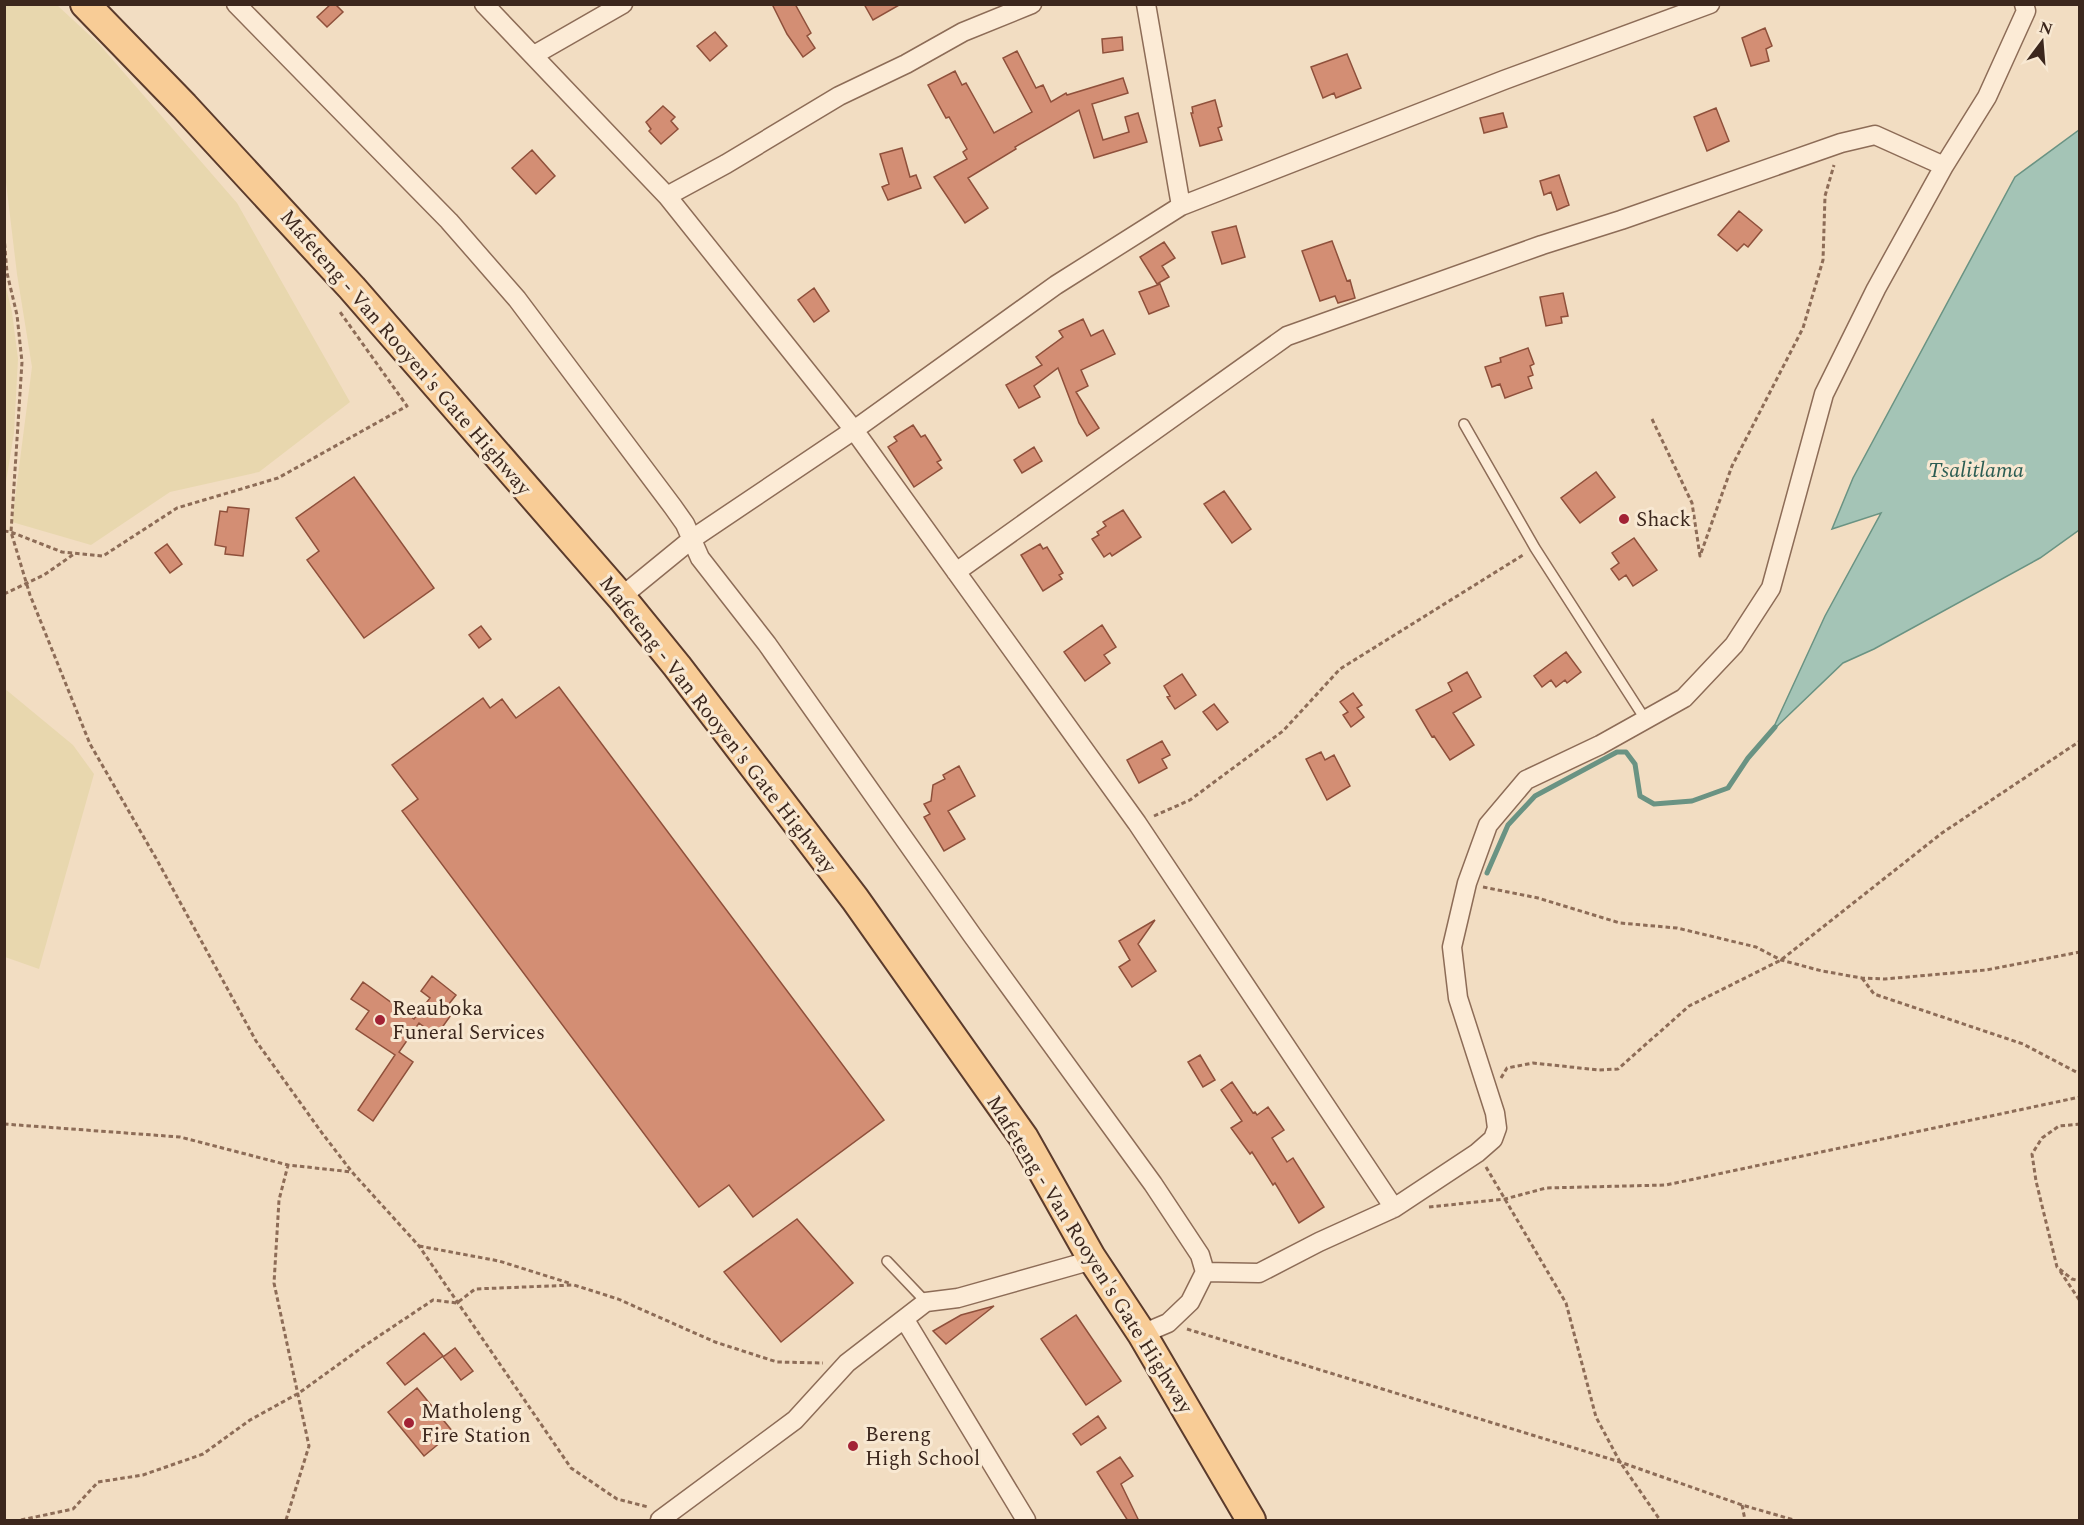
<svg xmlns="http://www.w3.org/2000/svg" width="2084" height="1525" viewBox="0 0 2084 1525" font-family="Spectral,serif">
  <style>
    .farmland { fill: #e8d7ae }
    .water { fill: #a4c4b6; stroke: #6a9383; stroke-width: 1.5 }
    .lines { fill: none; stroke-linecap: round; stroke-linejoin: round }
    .stream { stroke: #6a9383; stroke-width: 5 }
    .building { fill: #d38e74; stroke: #8f503b; stroke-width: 1.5 }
    .lane-casing { stroke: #8d6c57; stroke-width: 12 }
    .street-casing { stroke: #8d6c57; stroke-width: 21 }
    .primary-casing { stroke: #5b3b2c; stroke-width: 32 }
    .path { stroke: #8d6c57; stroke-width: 3; stroke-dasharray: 4.5 3; stroke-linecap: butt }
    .lane { stroke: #fcebd6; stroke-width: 9 }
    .street { stroke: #fcebd6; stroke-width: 18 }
    .primary { stroke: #f8cc96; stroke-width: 28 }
    .poi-dot { fill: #a22235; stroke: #f8e8d2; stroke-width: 2 }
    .labels { text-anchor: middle; stroke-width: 6; stroke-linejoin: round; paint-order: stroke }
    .street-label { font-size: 21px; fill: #3c271d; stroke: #f8e8d2 }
    .poi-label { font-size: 21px; fill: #3c271d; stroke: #f8e8d2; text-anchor: start }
    .water-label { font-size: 22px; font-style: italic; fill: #2b5d53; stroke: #f8e8d2 }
  </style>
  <rect width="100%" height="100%" fill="#f2ddc2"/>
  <!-- farmland -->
  <path class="farmland" d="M4,5H57L99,44L237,203L350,402L259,472L170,492L91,545L12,522L32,367L17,274L5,174Z
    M5,283L12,312L18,359L14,433L5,488Z
    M4,688L73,745L94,774L39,969L5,957Z"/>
  <!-- water -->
  <path class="water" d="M2079,130V530L2040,558L1874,649L1843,663L1772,731L1825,616L1881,513L1832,529L1853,478L2015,177Z"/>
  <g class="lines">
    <!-- stream -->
    <path class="stream" d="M1487,873L1508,825L1535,796L1617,752H1626L1635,764L1640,796L1654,804L1692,801L1728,788L1748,758L1775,727"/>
  </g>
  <!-- building -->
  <path class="building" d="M331,4H335L343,12L327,27L317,17Z
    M772,4H795L811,33L807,36L815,48L803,57L787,34Z
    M864,4H901L873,20Z
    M1765,28L1772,46L1766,49L1769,61L1751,66L1742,38Z
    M715,32L727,46L710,61L697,46Z
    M1122,37L1123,50L1103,53L1102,39Z
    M1017,51L1036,88L1043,85L1051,102L1066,93L1067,95L1123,78L1128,93L1092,104L1103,140L1129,132L1125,117L1138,113L1147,142L1094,158L1079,110L1015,147L1016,149L968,178L988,208L965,223L934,177L967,159L963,152L967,149L949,117L946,118L928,85L955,71L962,85L966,83L994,133L1032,112L1003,58Z
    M1347,54L1361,88L1336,98L1334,93L1323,98L1311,67Z
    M1215,100L1222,126L1218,128L1222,140L1200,146L1191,113H1193L1192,107Z
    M663,106L675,117L671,121L678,129L661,144L649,131L651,129L646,122Z
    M1716,108L1729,141L1707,151L1694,117Z
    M1503,113L1507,127L1484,133L1480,118Z
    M902,148L910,177L916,175L921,188L888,200L882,187L889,184L880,154Z
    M532,150L555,176L536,194L512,168Z
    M1559,175L1569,205L1557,210L1551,192L1544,195L1540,181Z
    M1739,211L1762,230L1748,247L1744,244L1737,251L1718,235Z
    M1236,226L1245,257L1222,264L1212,232Z
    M1332,241L1347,281L1350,280L1355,298L1338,303L1335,296L1320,301L1302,251Z
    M1164,242L1175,258L1162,266L1169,277L1157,284L1140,257Z
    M1160,284L1169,306L1149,314L1139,292Z
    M814,288L829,311L814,322L798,300Z
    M1563,293L1568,316L1561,317L1562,323L1546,326L1540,297Z
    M1083,319L1091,336L1103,330L1115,354L1081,370L1088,386L1076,392L1099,428L1087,436L1079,423L1058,368L1034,386L1040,397L1019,408L1006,385L1042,365L1036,357L1063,337L1059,331Z
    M1528,348L1534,364L1530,366L1533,375L1528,377L1532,388L1505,398L1500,384L1492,387L1485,367L1501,362L1500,358Z
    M913,425L921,437L925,435L941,460L937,462L942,468L914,487L888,447L897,441L894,437Z
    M1034,447L1042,461L1022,473L1014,460Z
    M1596,472L1615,497L1580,523L1561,498Z
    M354,477L434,588L364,638L307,560L319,551L296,518Z
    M1224,491L1251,529L1232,543L1204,504Z
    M228,507L249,509L243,556L225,554L226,547L215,545L220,511L227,512Z
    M1123,510L1141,537L1112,556L1110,553L1104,557L1092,539L1099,535L1097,532L1106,526L1103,522Z
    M1634,538L1657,570L1633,586L1626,575L1619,580L1611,569L1619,563L1612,553Z
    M167,544L182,564L170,573L155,553Z
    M1040,544L1043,549L1047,547L1063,573L1059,575L1062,579L1043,591L1021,555Z
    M1102,625L1116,647L1104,655L1110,663L1085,681L1064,652Z
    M481,626L491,639L479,648L469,635Z
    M1566,652L1581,672L1567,683L1565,680L1556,687L1551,680L1542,687L1534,676Z
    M1467,672L1481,697L1453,713L1474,745L1450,760L1434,736L1432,737L1416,710L1452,691L1448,683Z
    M1182,674L1196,695L1175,709L1167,697L1170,696L1164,686Z
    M559,687L884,1120L753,1217L729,1185L699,1207L402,811L418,799L392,765L483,698L490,708L502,699L516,718Z
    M1353,693L1362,705L1357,708L1364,717L1351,727L1343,715L1348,712L1340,702Z
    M1214,704L1228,722L1217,730L1203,712Z
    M1162,741L1170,755L1162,759L1167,768L1139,783L1127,760Z
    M1321,752L1325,760L1334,755L1350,786L1327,800L1306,759Z
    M959,766L975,796L948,811L965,839L944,851L924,817L930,814L924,804L931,801L933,785L945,779L943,775Z
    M1155,920L1138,944L1156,971L1132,987L1119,967L1130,960L1119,941Z
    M432,976L456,995L444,1010L451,1015L436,1036L419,1023L399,1052L413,1062L373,1121L358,1110L395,1055L356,1029L369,1011L351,999L363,982L414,1019L430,998L421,991Z
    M1200,1055L1215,1080L1203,1087L1188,1062Z
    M1232,1082L1253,1113L1255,1112L1257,1115L1268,1107L1284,1130L1272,1138L1287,1162L1293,1158L1324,1207L1299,1223L1275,1183L1273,1185L1252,1152L1250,1154L1231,1128L1242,1121L1221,1090Z
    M797,1219L853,1283L781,1342L724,1272Z
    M994,1306L946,1344L933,1331L961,1315Z
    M1076,1315L1121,1381L1086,1405L1041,1339Z
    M424,1333L443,1356L405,1385L387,1363Z
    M455,1348L473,1371L461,1380L443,1357Z
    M417,1388L453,1432L424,1456L388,1412Z
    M1098,1416L1106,1428L1081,1445L1073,1434Z
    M1120,1457L1133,1476L1121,1484L1138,1519L1136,1521H1128L1097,1472Z"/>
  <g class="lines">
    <!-- lane casing -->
    <g class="lane-casing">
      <path id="lane" d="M1464,424L1535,548L1645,719
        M887,1261L926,1302"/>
    </g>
    <!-- street casing -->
    <g class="street-casing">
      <path id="street" d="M236,4L449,221L517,299L673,507L685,524L700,558L767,644L972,935L1153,1184L1200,1255L1205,1272L1190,1302L1168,1323L1142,1334
        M484,4L667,196L854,430L1137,823L1394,1208
        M534,55L623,4
        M667,196L726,164L839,96L906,64L963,32L1032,4
        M1181,206L1504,80L1710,4
        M956,572L1287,336L1542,245L1621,220L1841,143L1875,135L1944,166
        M621,597L692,539L854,430L1056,285L1181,206L1146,4
        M1205,1272L1259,1273L1319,1242L1394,1208L1477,1153L1493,1139L1497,1128L1495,1113L1458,998L1452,947L1467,883L1488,825L1526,780L1600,745L1684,698L1734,645L1771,588L1824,394L1876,289L1944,166L1987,97L2026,11L2024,4
        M905,1320L1026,1520
        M660,1520L795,1420L847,1363L926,1302L958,1298L1082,1263L1091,1257"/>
    </g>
    <!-- primary casing -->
    <g class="primary-casing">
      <path id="primary" d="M85,4L184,106L352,288L621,597L677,666L855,899L1024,1138L1091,1257L1142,1334L1251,1520"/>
    </g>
    <!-- path -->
    <path class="path" d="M4,236L7,273L17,315L22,362L11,532L30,595L90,744L157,860L256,1041L322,1133L352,1172L419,1246L571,1468L617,1499L648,1507
      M1652,419L1692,503L1700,556L1732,466L1803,328L1823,260L1825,196L1834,165
      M4,531L11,532L62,552L103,556L177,508L278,478L407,406L340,312
      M4,594L44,575L74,554
      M1154,816L1190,800L1283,731L1340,669L1523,555
      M1483,887L1538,898L1620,923L1677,928L1756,947L1781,960L1822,971L1862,978L1885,979L1986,970L2080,952
      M1862,978L1874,994L2023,1044L2080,1074
      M1501,1078L1507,1068L1533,1063L1599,1070L1618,1069L1689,1006L1781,960L1942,833L2080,741
      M4,1124L180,1137L288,1165L352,1172
      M2080,1124L2059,1126L2042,1138L2032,1154L2036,1181L2057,1267L2072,1279L2080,1281
      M1486,1167L1566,1303L1596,1417L1620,1462L1660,1520
      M1429,1207L1505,1199L1546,1188L1666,1185L2080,1097
      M419,1246L499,1261L569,1283
      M2060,1271L2080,1301
      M1187,1329L1620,1462L1742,1505L1794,1520
      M1742,1505L1745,1520
      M21,1520L73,1509L98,1482L143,1475L203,1454L250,1420L299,1393L364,1346L433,1300L457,1303L475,1289L574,1285L618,1299L715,1342L777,1362L823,1363
      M286,1520L309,1446L274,1283L279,1200L288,1165"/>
    <!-- lane -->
    <use href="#lane" class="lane"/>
    <!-- street -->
    <use href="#street" class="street"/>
    <!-- primary -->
    <use href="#primary" class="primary"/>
  </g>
  <!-- markers -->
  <g class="poi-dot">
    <circle cx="1624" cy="519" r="6"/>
    <circle cx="380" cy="1020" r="6"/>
    <circle cx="409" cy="1423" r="6"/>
    <circle cx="853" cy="1446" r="6"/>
  </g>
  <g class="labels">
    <!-- street labels -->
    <g class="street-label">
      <text transform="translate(406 352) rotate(49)" y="7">Mafeteng - Van Rooyen's Gate Highway</text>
      <text transform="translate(718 724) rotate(52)" y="7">Mafeteng - Van Rooyen's Gate Highway</text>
      <text transform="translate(1090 1254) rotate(58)" y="7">Mafeteng - Van Rooyen's Gate Highway</text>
    </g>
    <!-- poi labels -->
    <g class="poi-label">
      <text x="1636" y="526">Shack</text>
      <text x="392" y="1015">Reauboka<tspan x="392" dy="24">Funeral Services</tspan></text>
      <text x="421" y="1418">Matholeng<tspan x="421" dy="24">Fire Station</tspan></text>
      <text x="865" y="1441">Bereng<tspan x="865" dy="24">High School</tspan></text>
    </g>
    <!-- water labels -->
    <g class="water-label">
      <text x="1976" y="477">Tsalitlama</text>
    </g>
  </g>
  <!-- border -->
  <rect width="2084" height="1525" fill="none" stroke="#3c271d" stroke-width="12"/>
  <!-- north arrow -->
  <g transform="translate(2042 42) rotate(16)" stroke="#f8e8d2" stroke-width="4.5" paint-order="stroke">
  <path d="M0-4.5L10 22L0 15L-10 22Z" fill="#3c271d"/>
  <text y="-9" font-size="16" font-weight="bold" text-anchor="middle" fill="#3c271d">N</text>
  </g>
</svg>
